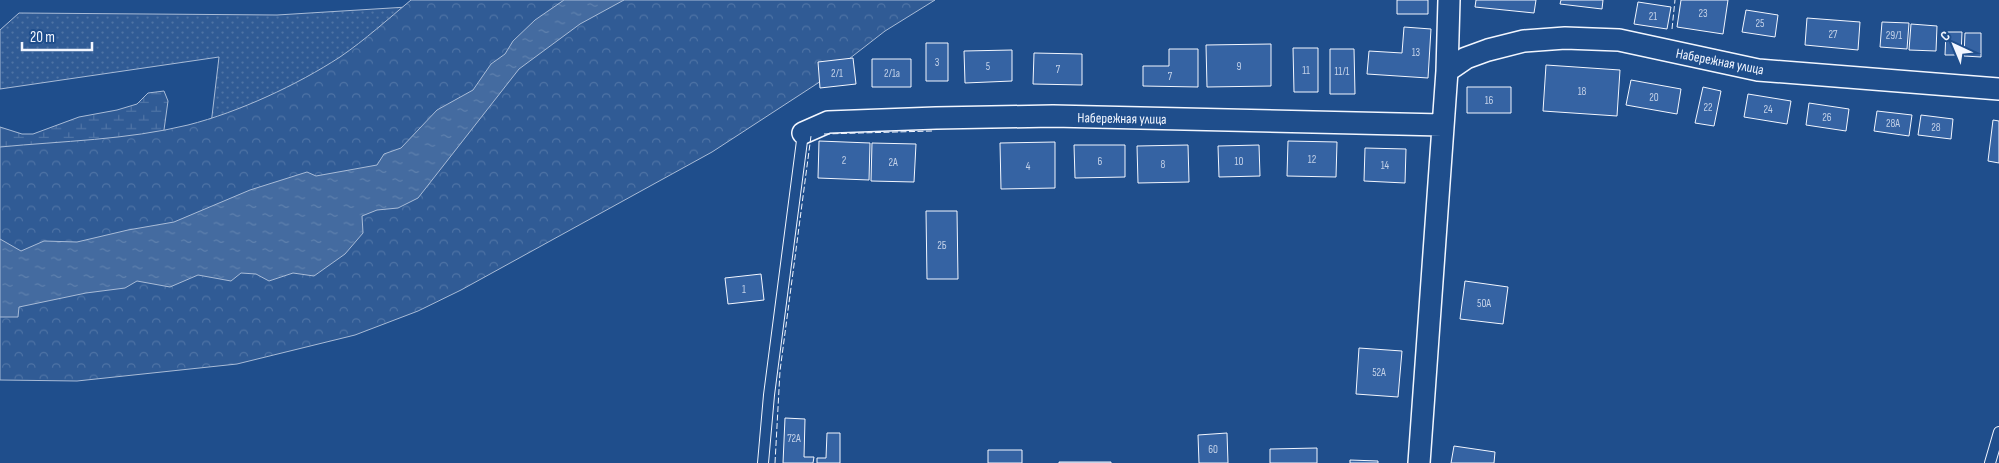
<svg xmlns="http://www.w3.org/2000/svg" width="1999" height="463" viewBox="0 0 1999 463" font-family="'Sofia Sans Condensed',sans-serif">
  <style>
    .grass { fill: url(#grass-dots); stroke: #a8bbd7 }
    .wetland { fill: url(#wetland-marsh); stroke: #a8bbd7 }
    .park { fill: url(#park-crowns); stroke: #a8bbd7 }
    .water { fill: url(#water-ripples); stroke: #a8bbd7 }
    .building { fill: #3563a3; stroke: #f2f6ff }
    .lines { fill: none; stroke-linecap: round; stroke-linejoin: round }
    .lane-casing { stroke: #f2f6ff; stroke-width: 12 }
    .street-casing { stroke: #f2f6ff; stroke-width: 24 }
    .lane { stroke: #1f4e8c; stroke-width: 10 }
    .street { stroke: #1f4e8c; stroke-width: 21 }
    .fence { stroke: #f2f6ff; stroke-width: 1; stroke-dasharray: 6 2.5; stroke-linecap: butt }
    .labels { text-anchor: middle; stroke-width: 4; stroke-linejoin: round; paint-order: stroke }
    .number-label { font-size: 11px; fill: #c3d1e8 }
    .street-label { font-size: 14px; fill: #f2f6ff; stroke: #1f4e8c }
  </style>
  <defs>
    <pattern id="grass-dots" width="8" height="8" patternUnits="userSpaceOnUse" patternTransform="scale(1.25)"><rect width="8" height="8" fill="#305b95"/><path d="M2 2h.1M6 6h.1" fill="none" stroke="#4e73a5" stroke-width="1.8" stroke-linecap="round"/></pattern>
    <pattern id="wetland-marsh" width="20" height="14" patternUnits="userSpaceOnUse" patternTransform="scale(1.25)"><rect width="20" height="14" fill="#305b95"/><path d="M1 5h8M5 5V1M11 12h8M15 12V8" fill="none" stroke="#4e73a5"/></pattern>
    <pattern id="park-crowns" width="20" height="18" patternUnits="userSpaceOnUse" patternTransform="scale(1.25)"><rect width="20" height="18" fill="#305b95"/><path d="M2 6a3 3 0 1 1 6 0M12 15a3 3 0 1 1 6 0" fill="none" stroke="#4e73a5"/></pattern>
    <pattern id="water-ripples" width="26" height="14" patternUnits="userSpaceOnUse" patternTransform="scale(1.25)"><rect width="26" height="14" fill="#446ba0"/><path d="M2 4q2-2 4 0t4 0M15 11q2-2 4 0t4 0" fill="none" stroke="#5f81ae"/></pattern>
  </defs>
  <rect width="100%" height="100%" fill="#1f4e8c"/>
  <!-- grass -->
  <path class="grass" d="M456,4L205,175L219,57L0,89V30L19,13L277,15Z"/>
  <!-- wetland -->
  <path class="wetland" d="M164,91L168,101L163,137L0,164V127L22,134H33L79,117L117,110L137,104L148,93Z"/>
  <!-- park -->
  <path class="park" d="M411,0H935L885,31L818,83L712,152L461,290L418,311L355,335L237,364L77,381L0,380V147C62,141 127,140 188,125C239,112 297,85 340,57C365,40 388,19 411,0Z"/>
  <!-- water -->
  <path class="water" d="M564,0H624L580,24L519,69L418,198L398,208L377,210L362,216L363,233L345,254L314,276L293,273L269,281L256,274L241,273L231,281L198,275L170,287L137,281L125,288L86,293L19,307L18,317H0V239L21,251L44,241L77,242L128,230L174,222L250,190L307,172L316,176L377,165L384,154L401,148L437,110L473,90L491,64L505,54L513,41L535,20Z"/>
  <!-- building -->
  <path class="building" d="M1397,0H1428V14H1397Z
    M1476,0H1536L1534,13L1475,7Z
    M1561,0H1603L1602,9L1560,4Z
    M1681,0H1728L1723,34L1677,27Z
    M1638,2L1671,7L1667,29L1634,24Z
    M1746,10L1778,15L1775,37L1742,32Z
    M1807,18L1860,22L1858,50L1805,45Z
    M1882,22L1909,23L1907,49L1880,47Z
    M1911,24L1937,26L1936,51L1909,50Z
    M1404,27L1431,29L1428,78L1367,74L1369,51L1402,53Z
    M1946,32H1962L1961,55H1945Z
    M1965,33H1981V57L1964,56Z
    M926,43H948V81H926Z
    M1271,44V86L1207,87L1206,45Z
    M1293,48H1318V92H1294Z
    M1169,49H1198V87L1143,86V66H1169Z
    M1330,49H1354L1355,94H1330Z
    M1012,50V81L965,83L964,51Z
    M1034,53L1082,54V85L1033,84Z
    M853,58L856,84L820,88L818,62Z
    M872,59H911V87H872Z
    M1546,65L1620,70L1617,116L1543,111Z
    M1631,80L1681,89L1677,114L1626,105Z
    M1467,87H1511V113H1467Z
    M1703,87L1721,91L1714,126L1695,123Z
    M1748,94L1791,101L1787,124L1744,117Z
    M1809,103L1849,109L1846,131L1806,125Z
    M1877,111L1912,115L1909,136L1874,131Z
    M1921,115L1953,119L1951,139L1918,135Z
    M1993,120L1999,121V163L1988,161Z
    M819,141L870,143L869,180L818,178Z
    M1288,141L1337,142L1336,177L1287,176Z
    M1055,142V188L1001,189L1000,143Z
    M872,143L916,144L914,182L871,181Z
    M1074,145H1125V177L1075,178Z
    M1188,145L1189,182L1138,183L1137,146Z
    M1259,145L1260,176L1219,177L1218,146Z
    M1365,148L1406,149L1405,183L1364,181Z
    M926,211H957L958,279H927Z
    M761,274L764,300L728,304L725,278Z
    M1465,281L1508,287L1503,324L1460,319Z
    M1359,348L1402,351L1398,397L1356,394Z
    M785,418L805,419L804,457H814L813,463H783Z
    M827,433H840V463H817V458H826Z
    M1227,433L1228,463H1199L1198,435Z
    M1454,446L1495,452L1494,463H1451Z
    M1317,448V463H1270V449Z
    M988,450H1022V463H988Z
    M1350,460L1378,461V463H1350Z
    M1059,462H1111V463H1059Z"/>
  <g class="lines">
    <!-- lane casing -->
    <g class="lane-casing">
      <path id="lane" d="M763,463L769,395L803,133
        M1990,463L1999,432"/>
    </g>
    <!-- street casing -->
    <g class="street-casing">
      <path id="street" d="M1447,71L1466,58L1488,50L1524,41L1565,38L1619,40L1758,70L1999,89
        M803,133L828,122L936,118L1053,116L1442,125
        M1419,463L1447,71L1449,0"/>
    </g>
    <!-- lane -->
    <use href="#lane" class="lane"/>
    <!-- street -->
    <use href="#street" class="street"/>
    <!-- fence -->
    <path class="fence" d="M1672,29L1675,0
      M824,134L932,131
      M775,463L780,371L811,136"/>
  </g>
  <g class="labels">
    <!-- number labels -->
    <g class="number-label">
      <text x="1703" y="17">23</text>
      <text x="1653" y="20">21</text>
      <text x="1760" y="27">25</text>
      <text x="1833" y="38">27</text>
      <text x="1894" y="39">29/1</text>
      <text x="1416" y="56">13</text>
      <text x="937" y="66">3</text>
      <text x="988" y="70">5</text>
      <text x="1239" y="70">9</text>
      <text x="1058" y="73">7</text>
      <text x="1306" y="74">11</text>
      <text x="1342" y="75">11/1</text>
      <text x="837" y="77">2/1</text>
      <text x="892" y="77">2/1а</text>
      <text x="1170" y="80">7</text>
      <text x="1582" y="95">18</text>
      <text x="1654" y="101">20</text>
      <text x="1489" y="104">16</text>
      <text x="1708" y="111">22</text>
      <text x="1768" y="113">24</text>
      <text x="1827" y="121">26</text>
      <text x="1893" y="127">28А</text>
      <text x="1936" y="131">28</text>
      <text x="1312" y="163">12</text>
      <text x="844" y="164">2</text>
      <text x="1100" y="165">6</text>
      <text x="1239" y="165">10</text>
      <text x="893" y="166">2А</text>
      <text x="1163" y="168">8</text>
      <text x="1385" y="169">14</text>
      <text x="1028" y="170">4</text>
      <text x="942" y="249">2Б</text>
      <text x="744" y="293">1</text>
      <text x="1484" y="307">50А</text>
      <text x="1379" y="376">52А</text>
      <text x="794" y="442">72А</text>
      <text x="1213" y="453">60</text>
    </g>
    <!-- street labels -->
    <g class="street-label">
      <text transform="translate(1720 61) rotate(11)" y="5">Набережная улица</text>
      <text transform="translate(1122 118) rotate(1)" y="5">Набережная улица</text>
    </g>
  </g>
  <!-- north arrow -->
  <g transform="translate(1954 45) rotate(316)" stroke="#1f4e8c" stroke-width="4" paint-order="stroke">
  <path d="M0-4L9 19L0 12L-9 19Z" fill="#f2f6ff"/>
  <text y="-8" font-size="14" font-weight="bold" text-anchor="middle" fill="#f2f6ff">С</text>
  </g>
  <!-- scale -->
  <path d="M22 42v8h70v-8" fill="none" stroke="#f2f6ff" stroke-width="2.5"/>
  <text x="30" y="42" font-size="15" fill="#f2f6ff" stroke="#1f4e8c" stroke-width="4" paint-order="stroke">20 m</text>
</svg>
